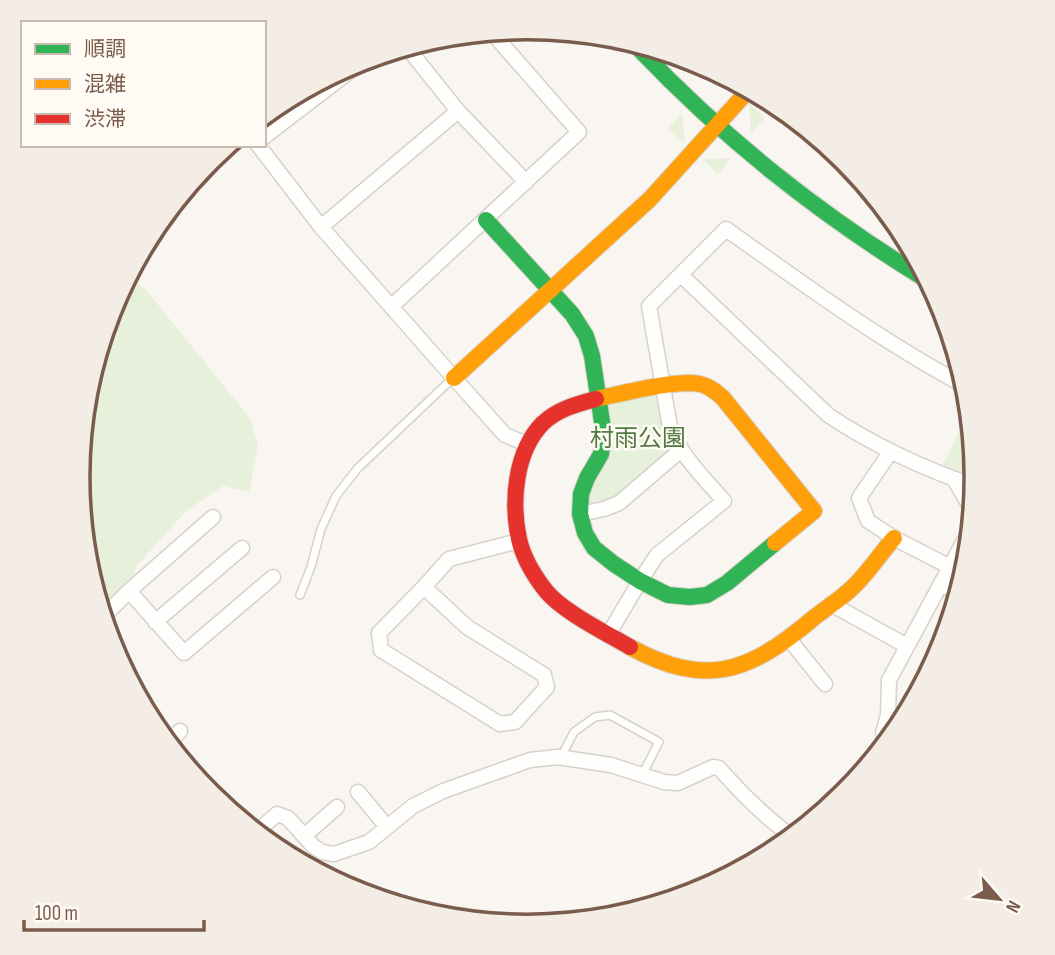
<svg xmlns="http://www.w3.org/2000/svg" width="1055" height="955" viewBox="0 0 1055 955" font-family="'Sofia Sans Condensed','Noto Sans JP',sans-serif">
  <style>
    .green { fill: #e7f0db }
    .lines { fill: none; stroke-linecap: round; stroke-linejoin: round }
    .lane-casing { stroke: #d7d1cb; stroke-width: 10 }
    .street-casing { stroke: #d7d1cb; stroke-width: 17 }
    .fast-casing { stroke: #d9d2cb; stroke-width: 18 }
    .slow-casing { stroke: #d9d2cb; stroke-width: 18 }
    .jam-casing { stroke: #d9d2cb; stroke-width: 18 }
    .lane { stroke: #fefefd; stroke-width: 7 }
    .street { stroke: #fefefd; stroke-width: 14 }
    .fast { stroke: #30b455; stroke-width: 16 }
    .slow { stroke: #ff9f0a; stroke-width: 16 }
    .jam { stroke: #e5322d; stroke-width: 16 }
    .labels { text-anchor: middle; stroke-width: 5; stroke-linejoin: round; paint-order: stroke }
    .park-label { font-size: 24px; fill: #537a41; stroke: #fffaf3 }
    .rim { fill: none; stroke: #7a5c4d; stroke-width: 3.5 }
  </style>
  <rect width="100%" height="100%" fill="#f9f5f0"/>
  <!-- green -->
  <path class="green" d="M749,103L765,118L751,133Z
    M682,113L685,144L668,128Z
    M731,158L718,174L702,159Z
    M131,278L146,290L250,418L258,445L249,492L223,486L186,511L136,567L123,605L107,623L78,477L112,305Z
    M651,392L660,398L673,443L670,453L619,496L606,502L591,505L582,498L609,402Z
    M965,419L977,478V479L943,465Z"/>
  <g class="lines">
    <!-- lane casing -->
    <g class="lane-casing">
      <path id="lane" d="M300,595L311,567L321,529L336,496L358,468L453,378
        M561,757L574,732L595,717L610,715L659,742L642,775"/>
    </g>
    <!-- street casing -->
    <g class="street-casing">
      <path id="street" d="M410,51L458,111L526,182
        M264,137L363,61
        M258,145L321,227L454,378L505,435L527,444
        M321,227L458,111
        M681,275L828,415C871,444 926,470 975,486
        M392,306L579,132L494,35
        M891,451L859,498L868,521L894,538L950,567
        M954,479L971,508
        M580,514L604,509L619,503L681,450
        M941,583L954,592
        M424,587L467,627L544,675L547,687L515,722L500,724L381,650L379,633Z
        M424,587L449,559L519,541
        M129,591L184,653L273,577
        M831,604L907,646
        M105,615L129,591L213,517
        M155,622L242,548
        M608,635L640,581L657,555L724,501C704,478 681,456 670,427L649,306L726,229C802,283 877,338 958,382
        M789,639L825,684
        M885,736L883,733L888,715L889,680L965,539
        M172,739L180,731
        M358,792L387,827
        M260,829L277,814L288,818L313,846L322,852L334,854L369,842L413,806L443,791L530,760L558,757L611,765L664,782L678,783L713,767L719,768C740,792 762,814 788,834
        M304,836L337,807"/>
    </g>
    <!-- fast casing -->
    <g class="fast-casing">
      <path id="fast" d="M640,50C727,141 818,213 925,279
        M486,220L572,314L586,336L592,356L604,435L601,454L587,478L581,494L580,514L585,533L594,548L614,564L640,581L668,595L690,597L707,595L727,583L775,543"/>
    </g>
    <!-- slow casing -->
    <g class="slow-casing">
      <path id="slow" d="M454,378L650,199L746,93
        M596,399C621,394 676,379 700,384C709,386 716,392 723,398L814,511L775,543
        M630,647C705,688 748,673 810,621C824,609 840,600 853,587C868,573 880,554 894,538"/>
    </g>
    <!-- jam casing -->
    <g class="jam-casing">
      <path id="jam" d="M596,399C577,404 558,409 543,423C515,451 511,502 519,539C523,557 535,577 546,591C562,611 606,633 630,647"/>
    </g>
    <!-- lane -->
    <use href="#lane" class="lane"/>
    <!-- street -->
    <use href="#street" class="street"/>
    <!-- fast -->
    <use href="#fast" class="fast"/>
    <!-- slow -->
    <use href="#slow" class="slow"/>
    <!-- jam -->
    <use href="#jam" class="jam"/>
  </g>
  <g class="labels">
    <!-- park labels -->
    <g class="park-label">
      <text x="638" y="446">村雨公園</text>
    </g>
  </g>
  <!-- crop -->
  <path d="M0 0H1055V955H0ZM90 477a437 437 0 1 1 874 0a437 437 0 1 1-874 0Z" fill="#f4ede6" fill-rule="evenodd"/>
  <path class="rim" d="M90 477a437 437 0 1 1 874 0a437 437 0 1 1-874 0Z"/>
  <!-- legend -->
  <rect x="21" y="21" width="245" height="126" fill="#fffaf3" stroke="#cabbb1" stroke-width="2"/>
  <rect x="35" y="44" width="35" height="10" fill="#30b455" stroke="#cabbb1" stroke-width="2"/>
  <text x="84" y="56" font-size="21" fill="#7a5c4d">順調</text>
  <rect x="35" y="79" width="35" height="10" fill="#ff9f0a" stroke="#cabbb1" stroke-width="2"/>
  <text x="84" y="91" font-size="21" fill="#7a5c4d">混雑</text>
  <rect x="35" y="114" width="35" height="10" fill="#e5322d" stroke="#cabbb1" stroke-width="2"/>
  <text x="84" y="126" font-size="21" fill="#7a5c4d">渋滞</text>
  <!-- north arrow -->
  <g transform="translate(999 899) rotate(118)" stroke="#fffaf3" stroke-width="5" paint-order="stroke">
  <path d="M0-5L12 26L0 18L-12 26Z" fill="#7a5c4d"/>
  <text y="-10" font-size="19" font-weight="bold" text-anchor="middle" fill="#7a5c4d">N</text>
  </g>
  <!-- scale -->
  <path d="M24 920v10h180v-10" fill="none" stroke="#7a5c4d" stroke-width="3.5"/>
  <text x="35" y="920" font-size="21" fill="#7a5c4d" stroke="#fffaf3" stroke-width="5" paint-order="stroke">100 m</text>
</svg>
